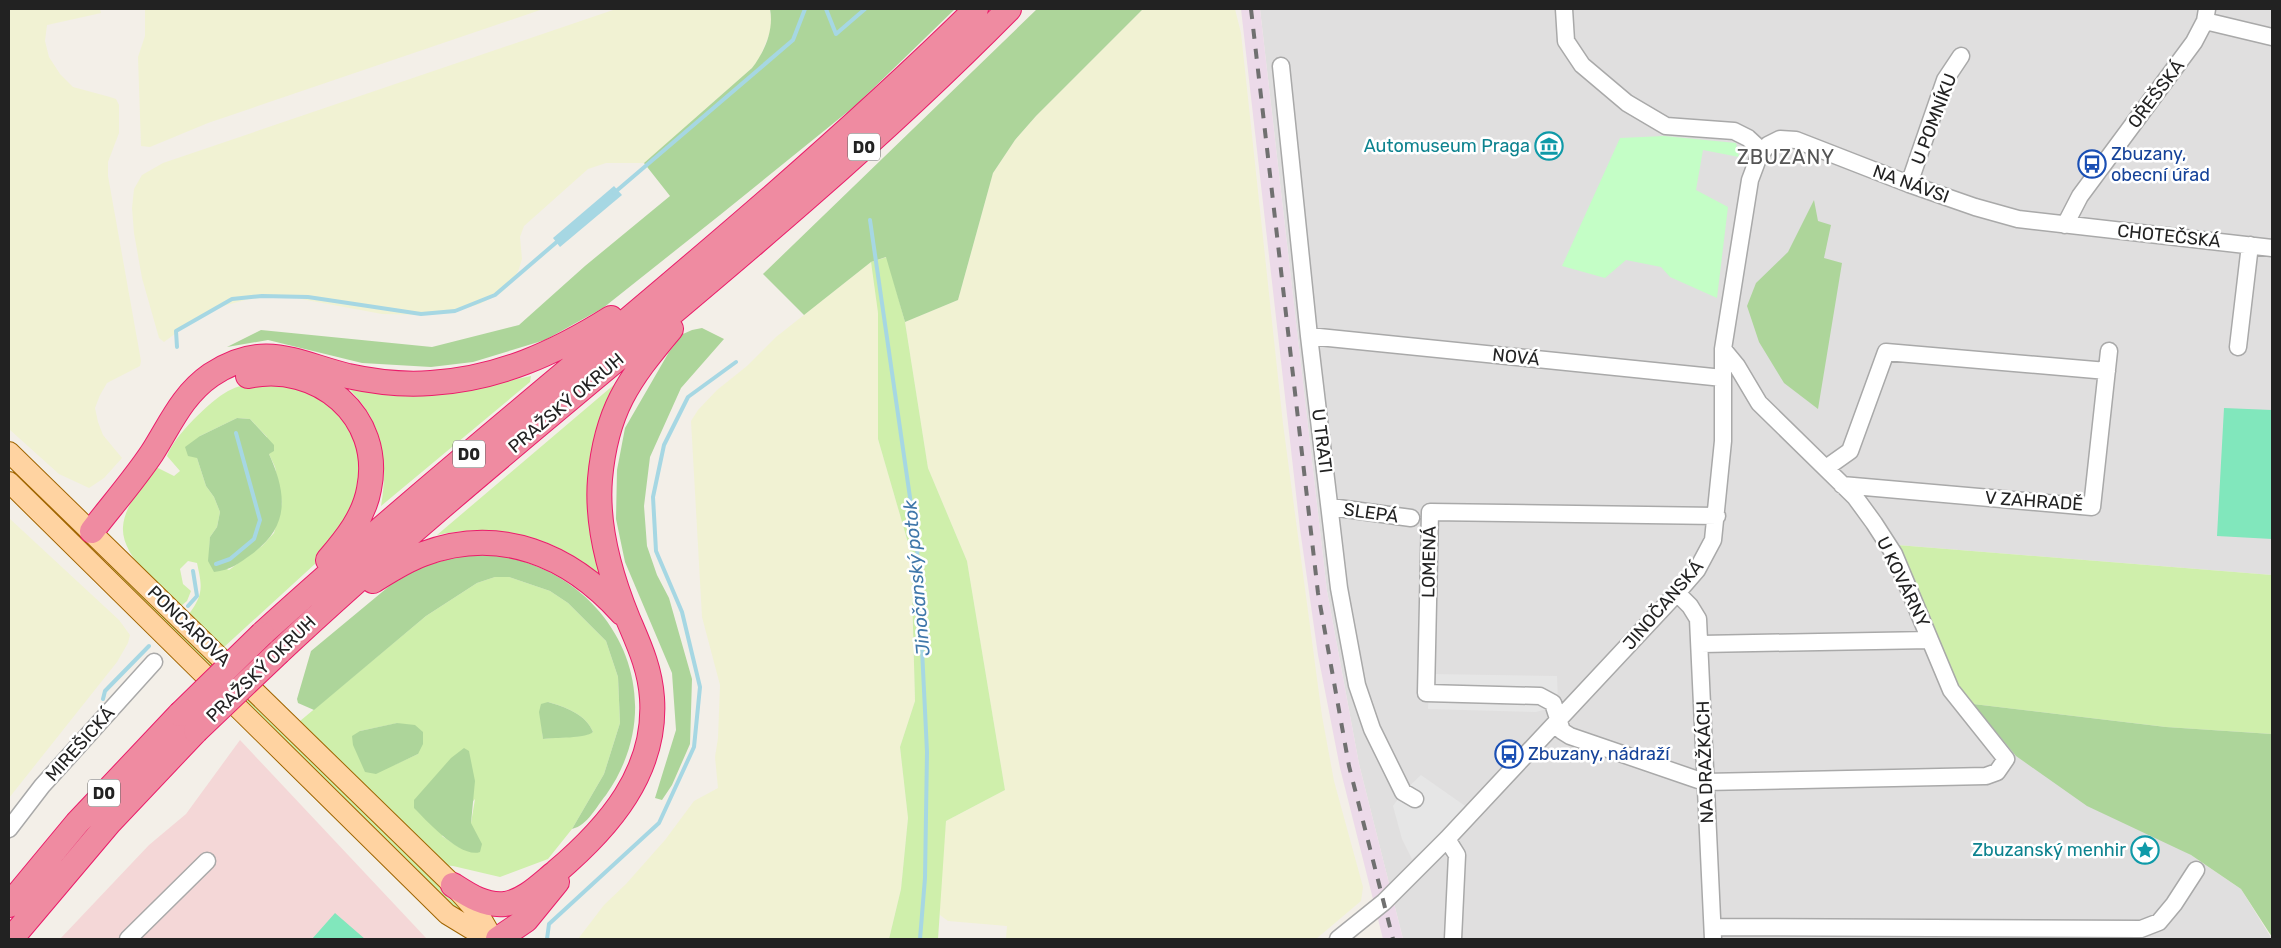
<svg xmlns="http://www.w3.org/2000/svg" width="2281" height="948" viewBox="0 0 2281 948" font-family="Rubik,sans-serif">
  <style>
    .residential { fill: #e0dfdf }
    .commercial { fill: #f4d7d7 }
    .industrial { fill: #ecdae9 }
    .farmland { fill: #f1f2d3 }
    .grass { fill: #cfefab; fill-rule: evenodd }
    .forest { fill: #add59a }
    .park { fill: #c4fec6 }
    .pitch { fill: #81e7bc }
    .parking { fill: #e6e6e6 }
    .water { fill: #a6d7e3 }
    .lines { fill: none; stroke-linecap: round; stroke-linejoin: round }
    .stream { stroke: #a6d7e3; stroke-width: 4 }
    .minor-casing { stroke: #a9a9a9; stroke-width: 19 }
    .major-casing { stroke: #a06500; stroke-width: 22 }
    .highway-casing { stroke: #ea1c6a; stroke-width: 26 }
    .minor { stroke: #fff; stroke-width: 16 }
    .major { stroke: #ffd3a1; stroke-width: 20 }
    .highway { stroke: #ef8ba1; stroke-width: 24 }
    .rail { stroke: #707070; stroke-width: 4; stroke-dasharray: 10 10; stroke-linecap: butt }
    .highway-bridge-casing { stroke: #ea1c6a; stroke-width: 26; stroke-linecap: butt }
    .highway-bridge { stroke: #ef8ba1; stroke-width: 24 }
    .labels { text-anchor: middle; stroke-width: 5; stroke-linejoin: round; paint-order: stroke }
    .shield { fill: #fff; stroke: #646464; stroke-width: 1 }
    .shield-label { font-size: 16px; font-weight: bold; fill: #222 }
    .street-label { font-size: 18px; fill: #222; stroke: #fff }
    .culture-label { font-size: 18px; fill: #0d838f; stroke: #fff; text-anchor: end }
    .transit-label { font-size: 18px; fill: #164399; stroke: #fff; text-anchor: start }
    .water-label { font-size: 19px; font-style: italic; fill: #4078aa; stroke: #fff }
    .quarter-label { font-size: 20px; letter-spacing: 1px; fill: #555; stroke: #fff }
  </style>
  <rect width="100%" height="100%" fill="#f3efe8"/>
  <!-- residential -->
  <path class="residential" d="M1260,9H2272V575L1897,545L1958,693L1973,704L2016,755L2191,855L2241,889L2272,939H1403L1359,764L1327,591Z"/>
  <!-- commercial -->
  <path class="commercial" d="M240,740L427,939H60L149,845L186,814Z"/>
  <!-- industrial -->
  <path class="industrial" d="M1241,9H1260L1327,591L1359,764L1403,939H1383L1340,768L1318,655L1300,529Z"/>
  <!-- farmland -->
  <path class="farmland" d="M9,9H100L101,13L47,25L45,41L49,57L60,74L73,87L110,97L116,99L119,105V133L108,162V176L141,361L140,366L107,383L100,395L95,408L98,422L103,435L122,458L104,478L89,488L59,474L9,429Z
    M145,9H543L208,123L150,147L141,146L138,57L145,36Z
    M616,9H770L772,28L759,59L752,68L644,163H606L588,169L524,226L520,237L522,259L519,269L513,281L502,292L480,304L454,311L430,315L382,314L285,296L249,299L223,306L195,319L164,342L159,338L142,278L134,233L132,208L134,189L142,175L163,163Z
    M1143,9H1235L1241,33L1283,424L1322,716L1334,781L1363,887L1361,901L1316,939H1006L1007,926L948,921L940,915L939,897L946,821L1005,790L967,561L928,468L905,322L958,300L993,173L1015,140L1036,116Z
    M871,262L878,313V439L911,553L915,701L900,747L908,818L901,889L889,939H578L604,905L626,884L665,840L694,801L718,788L715,757L718,738L720,685L702,617L691,421L698,410L717,390L747,366L776,337Z
    M9,518L119,620L130,635L128,643L117,662L9,798Z"/>
  <!-- grass -->
  <path class="grass" d="M887,257L905,322L928,468L967,561L1005,790L946,821L938,939H889L901,889L908,818L900,747L915,701L911,553L878,439V313L871,262Z
    M531,376L530,382L381,506C389,460 382,420 347,387L424,395L459,392Z
    M258,381L298,384L338,407L360,449L361,494L341,532L316,563L223,648L189,614C204,594 202,586 197,563L188,561L180,569L183,584L191,591L187,601L181,606C161,587 121,557 123,527C124,506 144,483 156,467L174,476L180,471L167,456C174,436 210,401 228,391C238,386 248,384 258,381ZM237,418L250,419L267,437L269,454L275,467L282,503L274,533L262,546L229,570L209,561L210,537L217,527L220,512L214,497L206,486L197,458L200,436Z
    M616,383L603,578C557,536 497,522 437,535Z
    M1897,545L2272,575V734L2166,727L1973,704L1958,693Z
    M111,562L465,908L466,912L462,916L106,566Z
    M495,577H509L550,591L568,603L606,641L618,677L620,723L604,774L572,829L548,859L500,877L453,866L442,865L300,721L426,616L477,583ZM548,702C565,707 586,714 593,732C578,739 560,736 543,739L540,712ZM398,723L418,754L394,765L360,731ZM475,799L471,823L460,848L442,836Z"/>
  <!-- forest -->
  <path class="forest" d="M770,9H955L856,105L720,215L603,308L545,340L473,362L431,367L362,363L268,340L227,347L261,330L432,347L519,325L585,266L670,196L644,163L752,68C765,51 774,30 770,9Z
    M1037,9H1143L1036,116L1015,140L993,173L958,300L905,322L886,257L871,262L804,315L763,274Z
    M1814,200L1818,221L1831,225L1824,258L1842,263L1818,409L1784,383L1759,342L1747,306L1756,283L1788,252Z
    M702,328L724,339L681,388L650,457L644,506L647,546L657,575L669,598L692,679L690,744L672,785L662,800L655,798L676,730L672,673L625,562L616,519L617,470L625,428L669,352L683,334L692,330Z
    M237,418L250,419L274,445V451L269,454C287,494 290,526 252,554C238,564 231,570 214,572L208,561L210,537L217,527L220,512L214,497L206,486L197,458L188,456L185,447L200,436Z
    M485,554C606,564 679,691 606,795C596,807 588,825 572,829L604,774L620,723L618,677L606,641L568,603L550,591L509,577H495L477,583L426,616L314,710L298,703L297,699L311,651L393,583L422,567L456,557Z
    M548,702C565,707 586,714 593,732C585,739 556,737 543,739L539,712L541,704Z
    M1973,704L2166,727L2272,734V937L2241,889L2191,855L2087,806L2016,756Z
    M397,723L415,725L423,732V744L418,754L376,774L365,772L353,745L352,736L360,731Z
    M464,748L469,751L475,781L471,823L482,844L480,852C461,859 426,820 414,808V800L451,758Z"/>
  <!-- park -->
  <path class="park" d="M1664,136L1736,143L1739,157L1703,150L1696,190L1728,207L1717,298L1670,277L1661,267L1626,260L1605,278L1562,266L1620,138Z"/>
  <!-- pitch -->
  <path class="pitch" d="M2224,408L2272,410V539L2217,536Z
    M335,913L365,939H312Z"/>
  <!-- parking -->
  <path class="parking" d="M1430,674L1557,676L1558,702L1554,707L1536,712L1428,709Z
    M1421,775L1468,808L1457,821L1412,859L1402,839L1393,806L1403,792Z"/>
  <!-- water -->
  <path class="water" d="M614,186L622,195L560,247L553,238Z"/>
  <g class="lines">
    <!-- stream -->
    <path class="stream" d="M826,9L836,34L865,9
      M614,193L793,40L805,9
      M870,220L917,546L927,752L925,878L920,939
      M177,347L176,331L232,299L262,296L308,297L421,314L455,311L495,295L559,240
      M216,564L230,559L254,539L260,520L236,433
      M188,606L197,596L193,571
      M103,699L105,691L149,646
      M547,939L549,924L659,823L694,747L700,687L682,612L656,551L653,497L664,445L688,397L736,362"/>
    <!-- minor casing -->
    <g class="minor-casing">
      <path id="minor" d="M1564,9L1566,41L1582,65L1627,103L1666,126L1734,131L1748,138L1762,151
        M2205,21L2272,37
        M1281,66L1309,336L1339,588L1357,685L1372,729L1403,792L1415,799
        M1909,184L1945,80L1961,56
        M2065,225L2080,196L2194,42L2205,21L2207,9
        M1309,336L1723,378
        M2238,347L2250,245
        M1826,468L1850,451L1886,352L2107,371
        M1842,485L2092,507L2109,351
        M1331,507L1411,518
        M1717,516L1430,512L1426,693L1540,696L1553,703L1562,731L1570,736L1704,782L1986,776L1997,772L2006,759L1951,690L1894,554L1874,523L1855,497L1759,403L1737,366L1723,349
        M1677,593L1690,606L1698,619L1713,939
        M1701,644L1930,640
        M9,829L42,786L154,662
        M1447,839L1457,855L1453,939
        M1713,927L2141,929L2159,922L2174,904L2196,870
        M128,939L207,861
        M1338,939L1384,902L1447,839L1677,593L1697,570L1713,540L1723,441V349L1750,180L1759,156L1768,145L1780,139L1796,140L1909,184L1975,207L2018,219L2272,248"/>
    </g>
    <!-- major casing -->
    <g class="major-casing">
      <path id="major" d="M9,452L453,885L478,913L493,939
        M9,482L447,914L488,939"/>
    </g>
    <!-- highway casing -->
    <g class="highway-casing">
      <path id="highway" d="M248,376C317,361 384,416 369,489C364,517 346,539 328,560
        M92,531C112,505 134,480 152,453C170,425 182,395 211,375C263,340 296,363 348,376C375,382 404,385 431,383C498,379 555,353 611,318
        M373,581C389,571 406,560 423,554C500,525 570,555 622,613
        M262,634C496,421 750,231 976,9
        M279,652C516,430 781,240 1009,9
        M453,885C470,896 485,906 505,904C525,901 541,884 556,872C609,827 657,772 652,698C650,668 639,645 628,619C610,575 596,527 600,479C606,411 628,380 671,329
        M9,905L77,823L180,714
        M11,939L109,823L196,731
        M498,939L526,920L557,882"/>
    </g>
    <!-- minor -->
    <use href="#minor" class="minor"/>
    <!-- major -->
    <use href="#major" class="major"/>
    <!-- highway -->
    <use href="#highway" class="highway"/>
    <!-- rail -->
    <path class="rail" d="M1251,9L1318,593L1349,766L1393,939"/>
    <!-- highway-bridge casing -->
    <g class="highway-bridge-casing">
      <path id="highway-bridge" d="M180,714L262,634
        M196,731L279,652"/>
    </g>
    <!-- highway-bridge -->
    <use href="#highway-bridge" class="highway-bridge"/>
  </g>
  <!-- icons -->
  <defs>
    <g id="museum-ring" transform="scale(1.4375)"><circle r="9.5" fill="#fff" stroke="#0f9aa8" stroke-width="1.5"/><path d="M0-6L6-3V-2H-6V-3ZM-5-1h2V3h-2ZM-1-1h2V3h-2ZM3-1h2V3H3ZM-6 4H6V6H-6Z" fill="#0f9aa8"/></g>
    <g id="bus-ring" transform="scale(1.4375)"><circle r="9.5" fill="#fff" stroke="#1a4fb4" stroke-width="1.5"/><path d="M-5-6H5V4H4V6H2V4H-2V6H-4V4H-5ZM-3.5-4V0h7V-4ZM-3.5 1.2v1.5H-2V1.2ZM2 1.2v1.5H3.5V1.2Z" fill="#1a4fb4"/></g>
    <g id="sight-ring" transform="scale(1.4375)"><circle r="9.5" fill="#fff" stroke="#0f9aa8" stroke-width="1.5"/><path d="M0-6L1.8-2.2L6-1.7L2.9 1.2L3.7 5.4L0 3.3L-3.7 5.4L-2.9 1.2L-6-1.7L-1.8-2.2Z" fill="#0f9aa8"/></g>
  </defs>
  <g fill-rule="evenodd">
    <use href="#museum-ring" x="1549" y="146"/>
    <use href="#bus-ring" x="2092" y="164"/>
    <use href="#bus-ring" x="1509" y="754"/>
    <use href="#sight-ring" x="2145" y="850"/>
  </g>
  <g class="labels">
    <!-- shield labels -->
    <g class="shield">
      <rect x="848" y="133.5" width="32" height="27" rx="4"/>
      <rect x="453" y="440.5" width="32" height="27" rx="4"/>
      <rect x="88" y="779.5" width="32" height="27" rx="4"/>
    </g>
    <g class="shield-label">
      <text x="864" y="153">D0</text>
      <text x="469" y="460">D0</text>
      <text x="104" y="799">D0</text>
    </g>
    <!-- street labels -->
    <g class="street-label">
      <text transform="translate(2156 94) rotate(-53)" y="6">OŘEŠSKÁ</text>
      <text transform="translate(1934 119) rotate(-69)" y="6">U POMNÍKU</text>
      <text transform="translate(1911 184) rotate(20)" y="6">NA NÁVSI</text>
      <text transform="translate(2169 236) rotate(6)" y="6">CHOTEČSKÁ</text>
      <text transform="translate(1516 357) rotate(6)" y="6">NOVÁ</text>
      <text transform="translate(566 403) rotate(-40)" y="6">PRAŽSKÝ OKRUH</text>
      <text transform="translate(1322 441) rotate(83)" y="6">U TRATI</text>
      <text transform="translate(2034 501) rotate(4)" y="6">V ZAHRADĚ</text>
      <text transform="translate(1371 513) rotate(8)" y="6">SLEPÁ</text>
      <text transform="translate(1429 562) rotate(-89)" y="6">LOMENÁ</text>
      <text transform="translate(1903 582) rotate(64)" y="6">U KOVÁRNY</text>
      <text transform="translate(1663 605) rotate(-49)" y="6">JINOČANSKÁ</text>
      <text transform="translate(189 626) rotate(44)" y="6">PONCAROVA</text>
      <text transform="translate(261 669) rotate(-44)" y="6">PRAŽSKÝ OKRUH</text>
      <text transform="translate(80 744) rotate(-48)" y="6">MIREŠICKÁ</text>
      <text transform="translate(1705 762) rotate(-92)" y="6">NA DRAŽKÁCH</text>
    </g>
    <!-- culture labels -->
    <g class="culture-label">
      <text x="1530" y="152">Automuseum Praga</text>
      <text x="2126" y="856">Zbuzanský menhir</text>
    </g>
    <!-- transit labels -->
    <g class="transit-label">
      <text x="2111" y="160">Zbuzany,<tspan x="2111" dy="21">obecní úřad</tspan></text>
      <text x="1528" y="760">Zbuzany, nádraží</text>
    </g>
    <!-- water labels -->
    <g class="water-label">
      <text transform="translate(916 578) rotate(-95)" y="7">Jinočanský potok</text>
    </g>
    <!-- quarter labels -->
    <g class="quarter-label">
      <text x="1786" y="164">ZBUZANY</text>
    </g>
  </g>
  <!-- border -->
  <rect width="2281" height="948" fill="none" stroke="#222222" stroke-width="20"/>
</svg>
